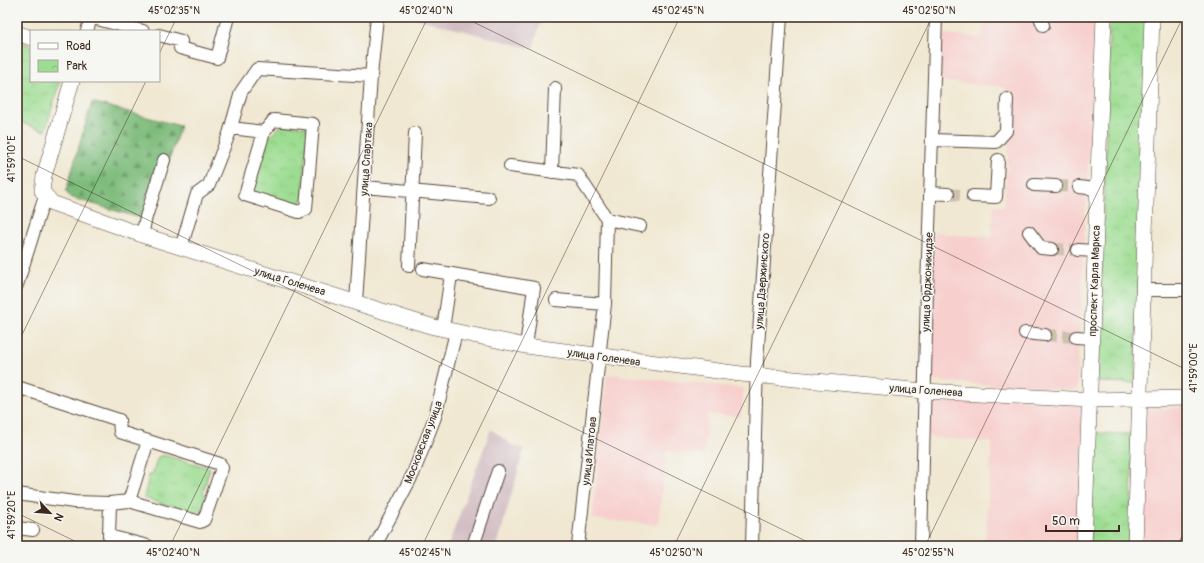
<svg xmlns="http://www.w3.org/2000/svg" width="1204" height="563" viewBox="0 0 1204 563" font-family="Pangolin,sans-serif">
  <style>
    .built { fill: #f7d0ce }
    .industrial { fill: #d2bec4 }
    .grass { fill: url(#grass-tufts); stroke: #6c8458 }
    .forest { fill: url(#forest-firs); stroke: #5c734d }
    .park { fill: url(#park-crowns); stroke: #6c8458 }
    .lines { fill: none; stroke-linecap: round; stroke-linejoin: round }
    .minor-tunnel { stroke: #ccc2ae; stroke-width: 12; stroke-dasharray: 12 6; stroke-linecap: butt }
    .minor-casing { stroke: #564639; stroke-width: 14 }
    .major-casing { stroke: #564639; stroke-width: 16 }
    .minor { stroke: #fff; stroke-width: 12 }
    .major { stroke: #fff; stroke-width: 15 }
    .ticks { fill: none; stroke: #3b2a1e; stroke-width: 1; stroke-opacity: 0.45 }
    .labels { text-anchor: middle; stroke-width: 3; stroke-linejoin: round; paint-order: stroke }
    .street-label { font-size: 11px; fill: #3b2a1e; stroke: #f6f6f2 }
    .neatline { fill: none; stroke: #3b2a1e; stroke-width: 1.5 }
    .ticks-label { font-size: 10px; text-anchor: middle; fill: #3b2a1e }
  </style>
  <defs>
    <pattern id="grass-tufts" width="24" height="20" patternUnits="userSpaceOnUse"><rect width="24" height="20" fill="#9ddd92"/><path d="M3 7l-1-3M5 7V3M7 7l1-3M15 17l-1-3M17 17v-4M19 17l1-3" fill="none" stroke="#88be7d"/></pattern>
    <pattern id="forest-firs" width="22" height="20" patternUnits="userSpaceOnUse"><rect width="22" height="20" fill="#7ebc7c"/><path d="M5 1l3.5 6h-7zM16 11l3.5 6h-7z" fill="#689965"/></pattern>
    <pattern id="park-crowns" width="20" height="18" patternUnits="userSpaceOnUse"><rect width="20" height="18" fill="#9ddd92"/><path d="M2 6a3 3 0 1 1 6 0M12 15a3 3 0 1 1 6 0" fill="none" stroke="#88be7d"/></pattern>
  </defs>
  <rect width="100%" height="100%" fill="#f6f6f2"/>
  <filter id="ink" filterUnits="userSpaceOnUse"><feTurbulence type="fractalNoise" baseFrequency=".025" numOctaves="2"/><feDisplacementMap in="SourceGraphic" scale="8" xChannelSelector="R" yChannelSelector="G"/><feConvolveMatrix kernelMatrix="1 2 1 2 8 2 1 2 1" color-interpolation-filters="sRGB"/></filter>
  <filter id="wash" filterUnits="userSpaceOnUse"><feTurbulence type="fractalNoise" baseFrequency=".012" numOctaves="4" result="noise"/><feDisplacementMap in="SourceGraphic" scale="16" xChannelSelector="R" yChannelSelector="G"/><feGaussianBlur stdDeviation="0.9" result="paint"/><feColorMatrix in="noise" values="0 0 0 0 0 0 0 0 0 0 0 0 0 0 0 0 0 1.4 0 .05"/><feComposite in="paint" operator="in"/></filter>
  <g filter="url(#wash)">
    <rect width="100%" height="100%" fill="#f0e8d2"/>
    <!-- built -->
    <path class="built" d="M985,17H1052L1067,20V17H1095L1077,390L929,381L934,231L946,234L991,237L993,206H1004L1012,99L1004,87L939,81V33L982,38Z
      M607,374L744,388L741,417L708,414L704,455L666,451L658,525L592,519Z
      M939,396L1068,401L1083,408L1080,546H985L992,442L927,437L931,400Z
      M1187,407V546H1142L1146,417L1149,409Z"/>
    <!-- industrial -->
    <path class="industrial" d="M411,17H542L533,49Z
      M491,429L512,445L524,449L497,546H448Z"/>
    <!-- grass -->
    <path class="grass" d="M163,455L210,468L203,493L207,496L203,508L192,513L144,498L149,475H152L158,457Z"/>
    <!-- forest -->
    <path class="forest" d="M92,102L180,126L150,221L70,197L66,191Z"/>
    <!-- park -->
    <path class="park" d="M1110,17H1148L1135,383L1098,382Z
      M17,41L31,46V81H60L45,131L17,121Z
      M282,125L308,127L303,198L299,208L256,196L252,187L268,138Z
      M1094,433L1133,434L1130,546H1090Z"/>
  </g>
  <g filter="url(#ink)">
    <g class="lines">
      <!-- minor-tunnel -->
      <path class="minor-tunnel" d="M1056,186L1079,187
        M948,194L973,196
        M1052,249L1078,250
        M1045,335L1076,337"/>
      <!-- minor casing -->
      <g class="minor-casing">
        <path id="minor" d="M89,17L143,31
          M1040,17L1043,25
          M87,31L91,17
          M159,35L181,41L180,48L217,58L228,17
          M231,128L264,132L274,120L313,124L306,209L299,212L245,195L264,132
          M932,140L996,142L1006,131L1007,99
          M510,166L578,175L607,219
          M552,172L555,88
          M1034,185L1056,186
          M364,187L489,198
          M1079,187L1097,189
          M931,193L948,194
          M973,196L996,197L998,160
          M1029,232L1041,248L1052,249
          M142,235L146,217L164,160
          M181,248L197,194L209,185L229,134L241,92L257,69L371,76
          M1078,250L1095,251
          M409,266L415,133
          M423,269L534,288L526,346
          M17,285L45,196
          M1144,290H1187
          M556,300L605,304
          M356,302L371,76L377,17
          M443,329L451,275
          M1025,333L1045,335
          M1076,337L1092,338
          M17,387L119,420L120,432L220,464L222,468L204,520L200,522L129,501L110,503L74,502L17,494
          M129,501L148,441
          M110,503L109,536L148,546
          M17,528L33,530
          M375,546L413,474L435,417L456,332
          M473,546L498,471
          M578,546L605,304L607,219L640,226
          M752,546L757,361L781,17
          M921,546L927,288L936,17"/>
      </g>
      <!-- major casing -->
      <g class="major-casing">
        <path id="major" d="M17,33L31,38
          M72,81L44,176L42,191L52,203L142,235L414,321L434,327L526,346L741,374L924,391L1090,400L1187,398
          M1084,546L1104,17
          M1135,546L1152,17"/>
      </g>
      <!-- minor -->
      <use href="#minor" class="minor"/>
      <!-- major -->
      <use href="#major" class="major"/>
    </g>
  </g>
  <!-- ticks -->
  <path class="ticks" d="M463,17L1187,370M159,54L177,17M17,156L816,546M17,345L146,81M17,513L85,546M170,546L428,17M422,546L680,17M674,546L932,17M925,546L1183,17M1177,546L1187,526"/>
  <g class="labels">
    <!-- street labels -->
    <g class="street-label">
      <text transform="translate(366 159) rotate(-86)" y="4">улица Спартака</text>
      <text transform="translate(290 281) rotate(17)" y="4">улица Голенева</text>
      <text transform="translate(762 281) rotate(-86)" y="4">улица Дзержинского</text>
      <text transform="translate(1094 281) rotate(-88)" y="4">проспект Карла Маркса</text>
      <text transform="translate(927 282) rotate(-88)" y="4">улица Орджоникидзе</text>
      <text transform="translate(604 357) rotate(8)" y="4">улица Голенева</text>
      <text transform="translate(926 390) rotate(4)" y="4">улица Голенева</text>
      <text transform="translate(423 442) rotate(-69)" y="4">Московская улица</text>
      <text transform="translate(589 451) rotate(-84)" y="4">улица Ипатова</text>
    </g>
  </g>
  <!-- margin -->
  <rect width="1204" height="563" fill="none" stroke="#f6f6f2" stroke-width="44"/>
  <!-- legend -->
  <rect x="30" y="30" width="130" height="52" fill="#f6f6f2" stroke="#aba49d"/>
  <rect x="38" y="43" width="20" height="6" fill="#ffffff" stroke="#aba49d"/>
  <text x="66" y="50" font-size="12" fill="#3b2a1e">Road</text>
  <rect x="38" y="60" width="20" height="12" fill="url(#park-crowns)" stroke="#aba49d"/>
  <text x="66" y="70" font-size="12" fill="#3b2a1e">Park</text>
  <!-- north arrow -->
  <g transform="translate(50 513) rotate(116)" stroke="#f6f6f2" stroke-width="3" paint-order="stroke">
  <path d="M0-3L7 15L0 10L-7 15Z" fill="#3b2a1e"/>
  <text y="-6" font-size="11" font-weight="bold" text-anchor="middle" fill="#3b2a1e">N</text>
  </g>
  <!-- scale -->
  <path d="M1046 525v6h73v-6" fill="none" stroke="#3b2a1e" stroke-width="2"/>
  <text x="1052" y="525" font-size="12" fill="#3b2a1e" stroke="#f6f6f2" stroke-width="3" paint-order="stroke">50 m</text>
  <rect x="22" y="22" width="1160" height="519" class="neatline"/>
  <g class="ticks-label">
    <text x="174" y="14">45°02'35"N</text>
    <text x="426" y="14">45°02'40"N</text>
    <text x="678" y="14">45°02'45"N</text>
    <text x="929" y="14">45°02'50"N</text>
    <text transform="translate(11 159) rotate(-90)" y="4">41°59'10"E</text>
    <text transform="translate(1193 368) rotate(-90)" y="4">41°59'00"E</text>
    <text transform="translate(11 515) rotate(-90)" y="4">41°59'20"E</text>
    <text x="173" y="556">45°02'40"N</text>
    <text x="425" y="556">45°02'45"N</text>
    <text x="676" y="556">45°02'50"N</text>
    <text x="928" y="556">45°02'55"N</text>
  </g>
</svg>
